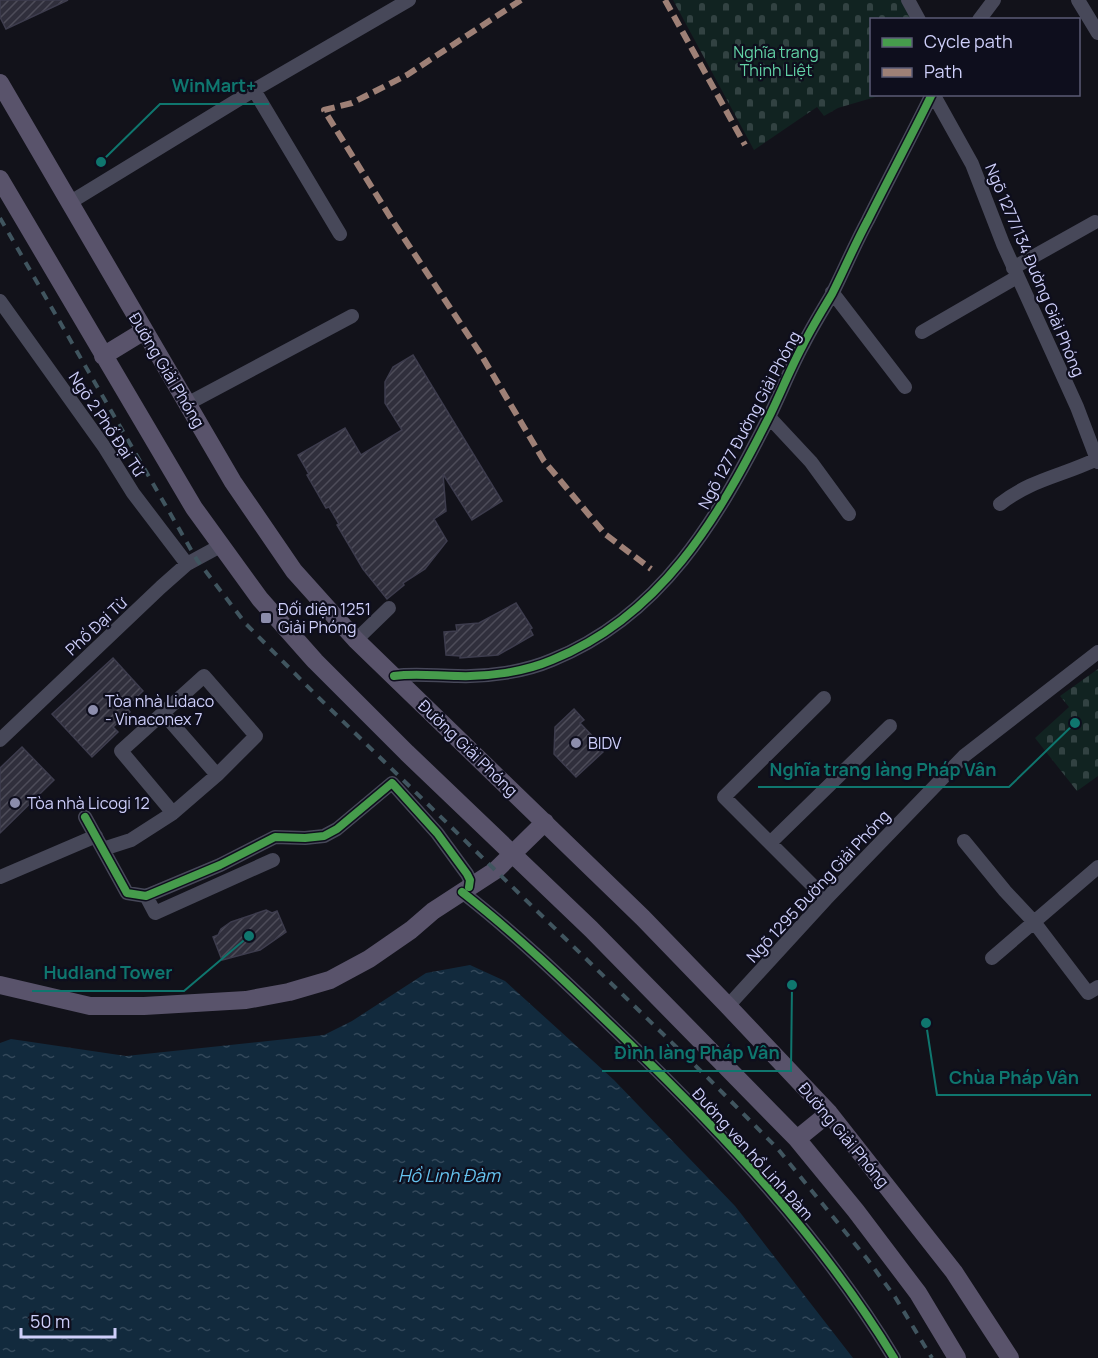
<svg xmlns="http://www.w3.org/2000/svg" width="1098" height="1358" viewBox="0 0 1098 1358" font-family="Manrope,sans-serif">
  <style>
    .cemetery { fill: url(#cemetery-stones) }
    .water { fill: url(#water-ripples) }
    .building { fill: url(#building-hatch); stroke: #3d3c4d; stroke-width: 1.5 }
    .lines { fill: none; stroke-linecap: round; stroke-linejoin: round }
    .minor { stroke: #474859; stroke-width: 14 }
    .major { stroke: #59536b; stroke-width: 18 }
    .rail { stroke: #40555f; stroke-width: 4; stroke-dasharray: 9 8; stroke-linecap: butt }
    .quiet { stroke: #9e8076; stroke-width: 6; stroke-dasharray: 12 6; stroke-linecap: butt }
    .cycleway-casing { stroke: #0e0e1d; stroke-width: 11 }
    .cycleway { stroke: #469c4c; stroke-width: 8 }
    .poi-dot { fill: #8c8dac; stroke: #0e0e1d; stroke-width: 2 }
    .labels { text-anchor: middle; stroke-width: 4.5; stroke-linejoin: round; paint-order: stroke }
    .park-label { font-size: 16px; fill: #62d2a6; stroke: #0e0e1d }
    .street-label { font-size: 16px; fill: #cecffa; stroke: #0e0e1d }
    .poi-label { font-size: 16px; fill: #cecffa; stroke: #0e0e1d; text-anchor: start }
    .water-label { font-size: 18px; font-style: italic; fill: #66c4f0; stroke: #0e0e1d }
    .leader { fill: none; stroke: #0f766e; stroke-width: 2 }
    .callout-dot { fill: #0f766e; stroke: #0e0e1d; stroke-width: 2 }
    .callout-label { font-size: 18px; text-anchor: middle; font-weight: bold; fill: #0f766e; stroke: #0e0e1d; stroke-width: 4.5; stroke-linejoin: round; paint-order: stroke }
  </style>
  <defs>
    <pattern id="cemetery-stones" width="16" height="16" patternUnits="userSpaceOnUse" patternTransform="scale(1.5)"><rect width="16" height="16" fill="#112321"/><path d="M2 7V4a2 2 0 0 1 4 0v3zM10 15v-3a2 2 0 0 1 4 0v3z" fill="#324242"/></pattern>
    <pattern id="water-ripples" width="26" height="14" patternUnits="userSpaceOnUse" patternTransform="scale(1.5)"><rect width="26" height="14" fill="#122a3d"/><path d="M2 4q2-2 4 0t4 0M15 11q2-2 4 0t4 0" fill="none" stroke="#33485a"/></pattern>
    <pattern id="building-hatch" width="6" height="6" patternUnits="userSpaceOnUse" patternTransform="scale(1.5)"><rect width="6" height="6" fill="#302f3c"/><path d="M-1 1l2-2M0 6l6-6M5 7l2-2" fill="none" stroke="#4d4c59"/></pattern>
  </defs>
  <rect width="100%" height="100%" fill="#12121a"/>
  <!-- cemetery -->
  <path class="cemetery" d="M673,0H902L912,19L872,20V94L882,95L838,108L824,116L817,107L754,150Z
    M1098,669V776L1077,791L1035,738L1069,707L1060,696Z"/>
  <!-- water -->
  <path class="water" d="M470,965L505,981L614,1080L735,1206L853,1358H0V1043L11,1039L126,1056L324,1035L352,1021L426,973Z"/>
  <!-- building -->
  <path class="building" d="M0,0H68L6,29L0,17Z
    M413,355L502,501L472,520L443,474L446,511L434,519L447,541L425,569L403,583L404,585L387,599L363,569L337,525L339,524L329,507L326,508L307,475L309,474L298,455L345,428L361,455L402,430L385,403V382L393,367Z
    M516,603L532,628L530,629L533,635L498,655L460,658V656L446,655L444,632L457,631L456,625L479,623Z
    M113,658L143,691L126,707L130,712L113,727L118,732L92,757L52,714Z
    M574,709L584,720L580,723L598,742L596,744L603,752L576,777L554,754L555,727Z
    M22,747L54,780L0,833V768Z
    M266,910L272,913L277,911L286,932L260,950L222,960L213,937L218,935L221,929L231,922Z"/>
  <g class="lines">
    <!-- minor -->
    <path class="minor" d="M908,0L919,20
      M1078,0L1098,33
      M979,20L994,0
      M254,90L340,234
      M933,94L972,164L1003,244L1077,407L1098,462
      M69,203L254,90L409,0
      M1013,268L1095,222
      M832,292L905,387
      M0,301L105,448L133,493L187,564
      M922,332L1017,277
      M187,404L352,316
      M769,417L811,462L849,514
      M1000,504C1032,479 1062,476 1097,459
      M356,640L389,608
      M394,676C416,673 437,676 458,676C488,677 524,672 552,660C661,616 717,520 768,419C780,395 790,369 803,345C812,327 822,311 832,294C844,270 855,244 868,220C889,178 911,137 932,94
      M824,698L724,797L826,899
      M163,713L217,775
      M0,740L161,587L187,564L222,545
      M85,817L127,893L146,896L220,865L275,837L305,838L324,836L337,829L392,783L437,833L467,874L470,880L469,887
      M964,841L1005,891L1034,922L1088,993L1098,987
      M770,843L890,726
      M103,849L131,840L173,813L217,775L256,736L204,676L121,751L173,813
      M0,877L96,836
      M462,892C521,938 574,990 628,1042C727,1138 822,1239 894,1358
      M146,896L155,913L273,860
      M992,958L1098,867
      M728,1006L826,899L964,756L1098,652"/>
    <!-- major -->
    <path class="major" d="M0,83L233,482L294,571L356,640L643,918L728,1006L829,1113L954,1272L1010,1358
      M0,179L194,508L260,599L315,661L407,753L591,929L797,1139L856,1211L918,1293L957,1358
      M103,356L144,331
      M0,985L90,1006H144L246,1000L289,992L330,980L369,959L411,930L433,911L496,870L545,822
      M797,1139L829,1113"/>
    <!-- rail -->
    <path class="rail" d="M0,218L197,560L246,624L315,694L709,1079L777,1148L868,1260L895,1297L932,1358"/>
    <!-- quiet -->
    <path class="quiet" d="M521,0L407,75L352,103L324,110L392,220L480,353L544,461L605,534L651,569
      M665,0L745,145"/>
    <!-- cycleway casing -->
    <g class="cycleway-casing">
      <path id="cycleway" d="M394,676C416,673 437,676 458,676C488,677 524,672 552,660C661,616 717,520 768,419C780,395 790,369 803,345C812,327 822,311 832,294C844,270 855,244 868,220C889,178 911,137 932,94
        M85,817L127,893L146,896L220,865L275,837L305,838L324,836L337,829L392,783L437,833L467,874L470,880L469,887
        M462,892C521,938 574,990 628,1042C727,1138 822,1239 894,1358"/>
    </g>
    <!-- cycleway -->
    <use href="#cycleway" class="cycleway"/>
  </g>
  <!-- markers -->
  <g class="poi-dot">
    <rect x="260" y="612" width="12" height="12" rx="3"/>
    <circle cx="93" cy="710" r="6"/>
    <circle cx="576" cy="743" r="6"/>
    <circle cx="15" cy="803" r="6"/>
  </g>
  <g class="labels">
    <!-- park labels -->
    <g class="park-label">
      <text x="776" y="58">Nghĩa trang<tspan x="776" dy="18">Thịnh Liệt</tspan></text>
    </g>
    <!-- street labels -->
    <g class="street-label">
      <text transform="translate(1035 270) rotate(67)" y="6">Ngõ 1277/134 Đường Giải Phóng</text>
      <text transform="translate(167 370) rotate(59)" y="6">Đường Giải Phóng</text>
      <text transform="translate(749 420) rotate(-62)" y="6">Ngõ 1277 Đường Giải Phóng</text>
      <text transform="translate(107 424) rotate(56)" y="6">Ngõ 2 Phố Đại Từ</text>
      <text transform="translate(96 626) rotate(-43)" y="6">Phố Đại Từ</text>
      <text transform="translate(468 748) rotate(44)" y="6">Đường Giải Phóng</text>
      <text transform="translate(818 886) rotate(-47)" y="6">Ngõ 1295 Đường Giải Phóng</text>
      <text transform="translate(844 1135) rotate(50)" y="6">Đường Giải Phóng</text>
      <text transform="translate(753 1154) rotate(48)" y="6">Đường ven hồ Linh Đàm</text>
    </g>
    <!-- poi labels -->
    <g class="poi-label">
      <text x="278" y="615">Đối diện 1251<tspan x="278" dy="18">Giải Phóng</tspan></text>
      <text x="105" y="707">Tòa nhà Lidaco<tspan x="105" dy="18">- Vinaconex 7</tspan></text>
      <text x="588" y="749">BIDV</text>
      <text x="27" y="809">Tòa nhà Licogi 12</text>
    </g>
    <!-- water labels -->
    <g class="water-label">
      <text x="449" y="1182">Hồ Linh Đàm</text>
    </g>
  </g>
  <!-- callouts -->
  <path class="leader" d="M101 162L160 104H269M1075 723L1009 787H758M249 936L184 991H32M792 985L791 1071H602M926 1023L937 1095H1091"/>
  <g class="callout-dot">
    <circle cx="101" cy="162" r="6"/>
    <circle cx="1075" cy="723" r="6"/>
    <circle cx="249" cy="936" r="6"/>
    <circle cx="792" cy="985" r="6"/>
    <circle cx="926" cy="1023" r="6"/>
  </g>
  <g class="callout-label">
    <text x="214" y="92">WinMart+</text>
    <text x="883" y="776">Nghĩa trang làng Pháp Vân</text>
    <text x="108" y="979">Hudland Tower</text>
    <text x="697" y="1059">Đình làng Pháp Vân</text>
    <text x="1014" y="1084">Chùa Pháp Vân</text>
  </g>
  <!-- legend -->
  <rect x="870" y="18" width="210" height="78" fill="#0e0e1d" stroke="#5b5b75" stroke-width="1.5"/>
  <rect x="882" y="38" width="30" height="9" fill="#469c4c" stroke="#5b5b75" stroke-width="1.5"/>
  <text x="924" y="48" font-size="18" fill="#cecffa">Cycle path</text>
  <rect x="882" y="68" width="30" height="9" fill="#9e8076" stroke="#5b5b75" stroke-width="1.5"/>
  <text x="924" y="78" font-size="18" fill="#cecffa">Path</text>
  <!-- scale -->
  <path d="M21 1328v9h94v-9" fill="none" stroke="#cecffa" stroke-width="3"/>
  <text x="30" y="1328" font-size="18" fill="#cecffa" stroke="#0e0e1d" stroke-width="4.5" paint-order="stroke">50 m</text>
</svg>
